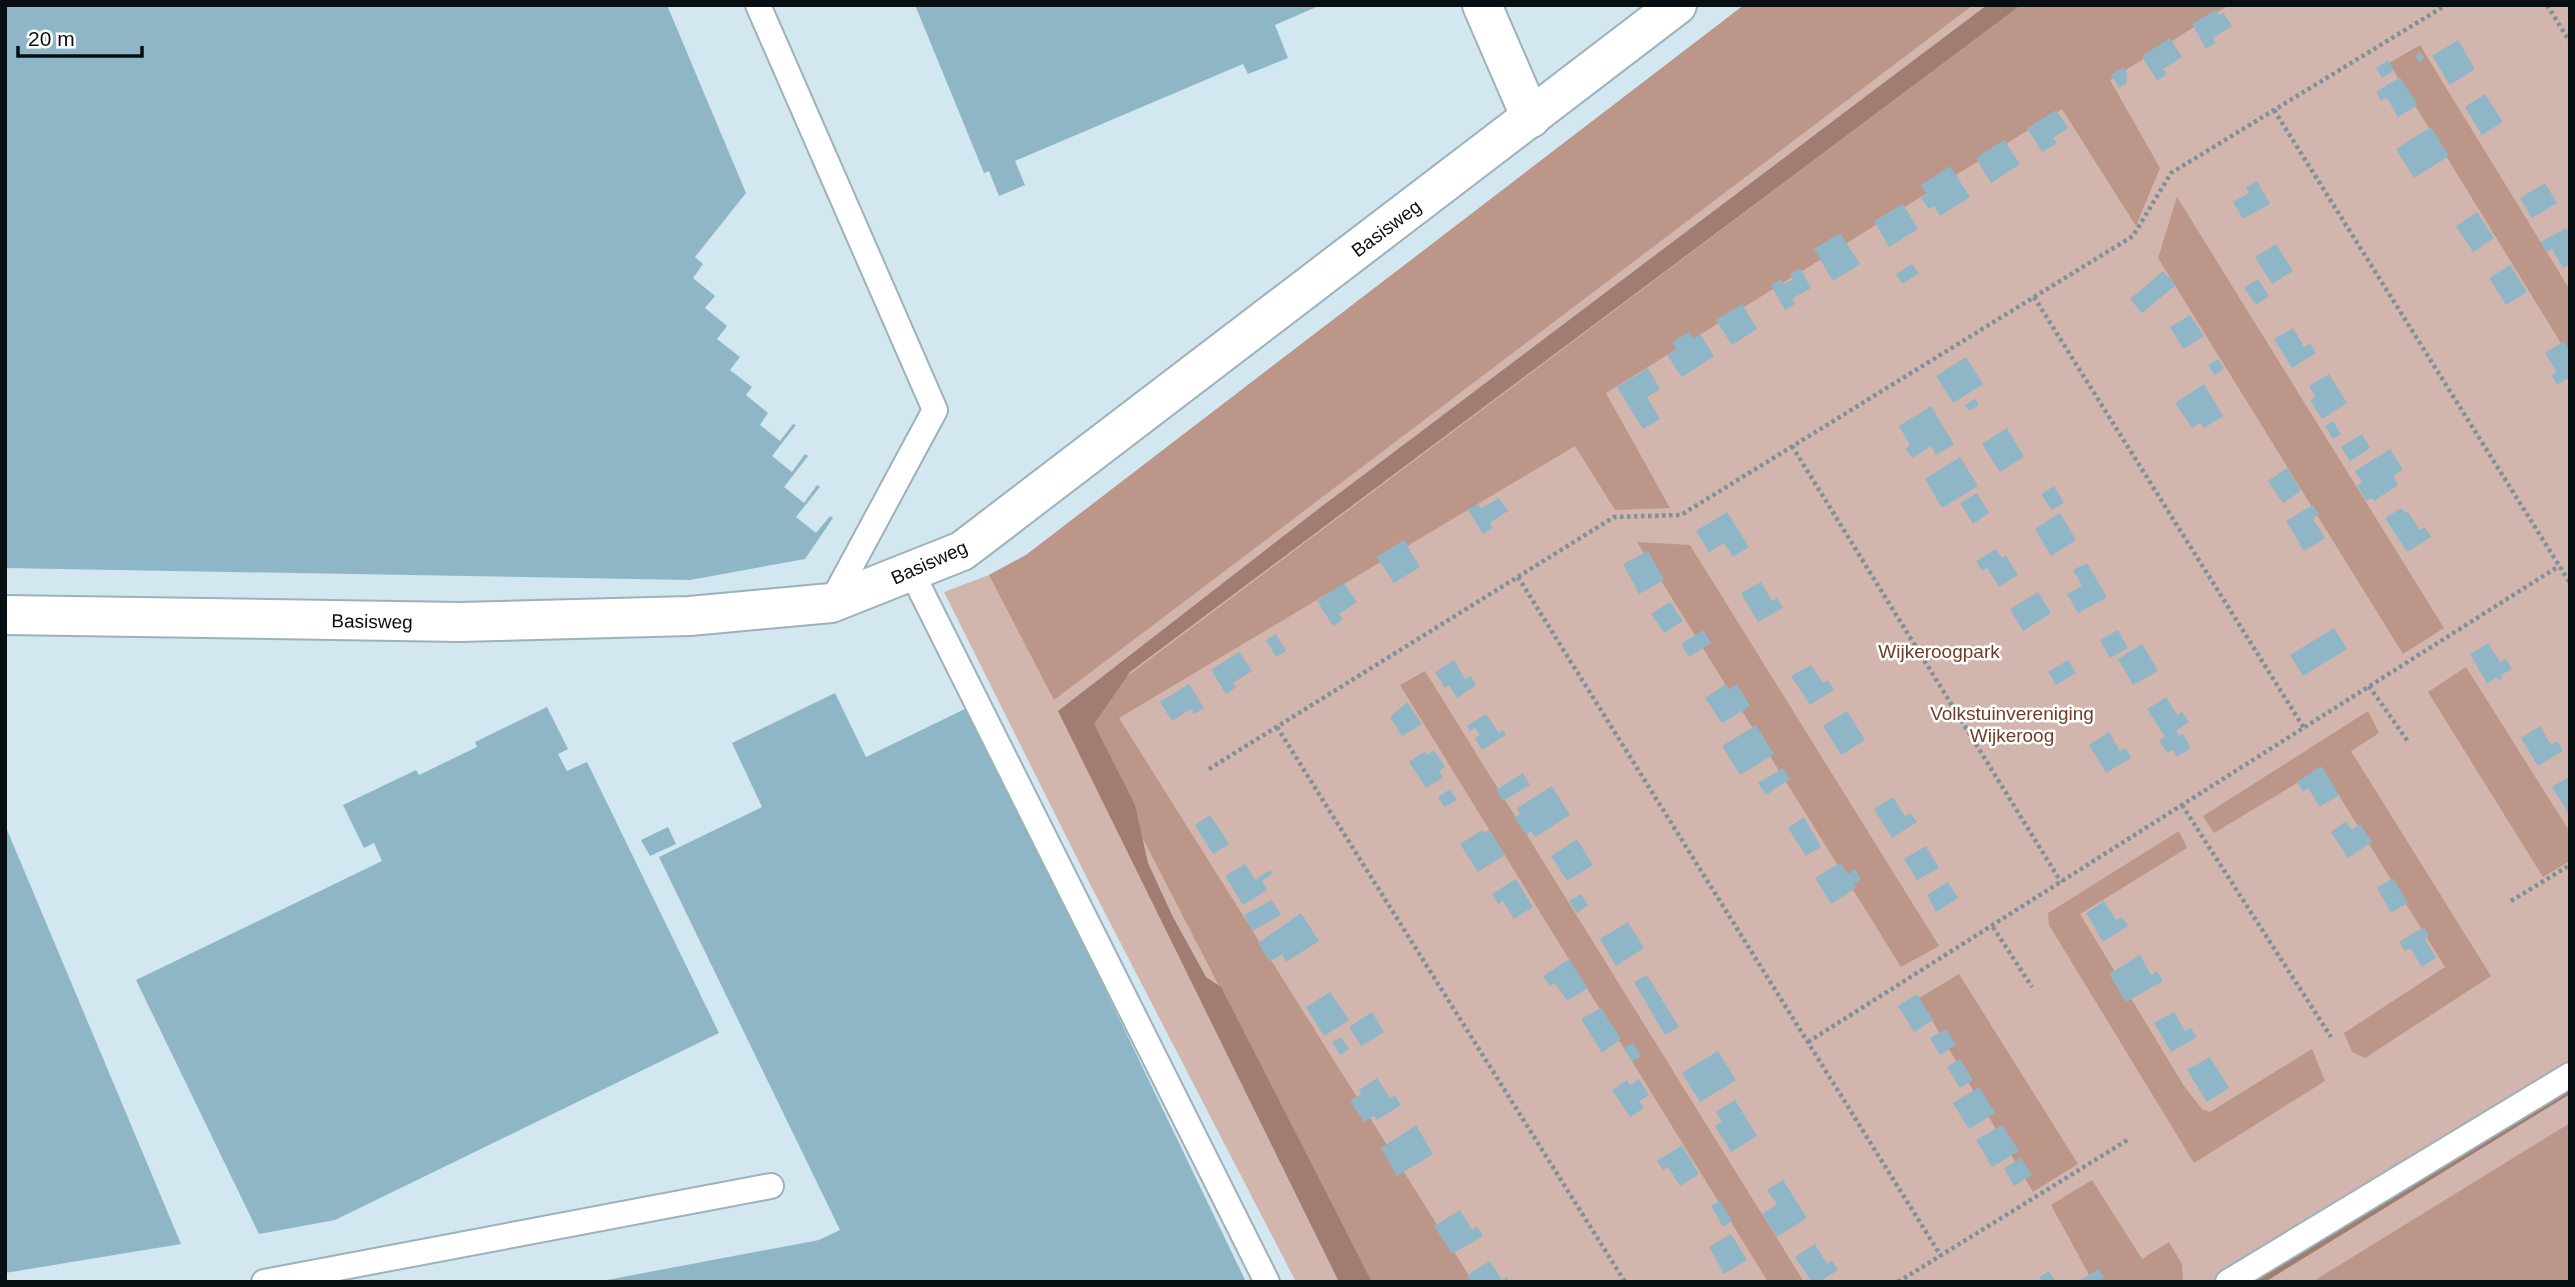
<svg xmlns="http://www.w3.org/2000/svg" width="2575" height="1287" viewBox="0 0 2575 1287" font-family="Helvetica,sans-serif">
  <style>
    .green { fill: #d2b6ad }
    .forest { fill: #bb9689 }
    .water { fill: #a07d70 }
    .building { fill: #8fb6c7 }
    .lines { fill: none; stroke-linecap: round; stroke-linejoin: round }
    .service-casing { stroke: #9db1ba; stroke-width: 28 }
    .minor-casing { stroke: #9db1ba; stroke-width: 42 }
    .tertiary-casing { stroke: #9db1ba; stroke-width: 42 }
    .path { stroke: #819097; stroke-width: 4.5; stroke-dasharray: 3.5 3.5; stroke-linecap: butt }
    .service { stroke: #fff; stroke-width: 24 }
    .minor { stroke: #fff; stroke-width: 38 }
    .tertiary { stroke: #fff; stroke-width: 38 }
    .labels { text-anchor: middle; stroke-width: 5; stroke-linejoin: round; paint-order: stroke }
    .street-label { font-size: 19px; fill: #080f12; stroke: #fff }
    .park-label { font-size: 19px; fill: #6e3b28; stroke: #fff }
  </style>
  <rect width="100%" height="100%" fill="#d2e7f0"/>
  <!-- green -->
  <path class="green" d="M1744,5H2570V1282H1296L1091,886L944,592L989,575L1026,555Z"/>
  <!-- forest -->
  <path class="forest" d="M1744,5H1973L1054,700L989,575L1026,555Z
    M2021,5H2229L2110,80L2160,168L2136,226L2062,109L1606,393L1670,508L1615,510L1575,446L1119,718L1473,1282H1372L1078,713Z
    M2420,45L2570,290V358L2389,63Z
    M2177,197L2444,628L2403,654L2158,258Z
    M1637,542L1690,545L1939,946L1901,967Z
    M2466,667L2570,832V861L2543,877L2428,692Z
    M1425,671L1804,1282H1768L1400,685Z
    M2368,711L2379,733L2351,751L2491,976L2365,1058L2352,1052L2344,1033L2445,967L2322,768L2214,833L2203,816Z
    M2179,831L2187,848L2080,914L2184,1086L2202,1109L2210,1112L2312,1049L2325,1081L2194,1163L2049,925L2048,913Z
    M1959,974L2078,1164L2033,1192L1919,998Z
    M2570,1123V1282H2312Z
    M2092,1180L2142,1259L2169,1242L2182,1264L2183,1282H2093L2051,1205Z"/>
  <!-- water -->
  <path class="water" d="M1987,5H2021L1130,672L1094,724L1135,805L1148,863L1173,917L1206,977L1221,987L1372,1282H1339L1058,711L1317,510Z
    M2570,1082V1094L2265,1282H2229Z"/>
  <!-- building -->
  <path class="building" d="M5,5H667L746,193L695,257L703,264L693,278L715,296L705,308L727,326L717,339L740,357L730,370L752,387L746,395L768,413L760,425L780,441L793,424L796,425L772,456L792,472L805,454L808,456L784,487L804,503L817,485L820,487L796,517L816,533L830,516L833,518L805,559L690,580L5,568Z
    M915,5H1321L1275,25L1288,58L1248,74L1243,64L1015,161L1025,185L999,196L989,171L984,173Z
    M2216,10L2219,15L2223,12L2232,26L2213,38L2216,43L2206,49L2192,24Z
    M2170,38L2182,57L2163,69L2167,74L2157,81L2142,56Z
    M2458,40L2475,69L2450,85L2432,56Z
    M2420,52L2424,59L2419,62L2415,56Z
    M2388,60L2394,70L2382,78L2376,68Z
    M2124,67L2127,73L2126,84L2119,88L2111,75Z
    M2400,77L2418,105L2398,117L2387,98L2381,101L2376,92Z
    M2485,94L2503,122L2482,135L2465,107Z
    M2056,110L2068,128L2053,138L2057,143L2042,152L2027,128Z
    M2431,127L2449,156L2414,178L2396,149Z
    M2004,140L2020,164L1991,183L1976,158Z
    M1950,166L1970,197L1940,216L1934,206L1929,209L1921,198L1927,194L1921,185Z
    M2257,181L2270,204L2243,219L2233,202L2249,193L2246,187Z
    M2545,183L2557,203L2532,218L2520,198Z
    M1903,204L1918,229L1889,247L1874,221Z
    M2477,212L2494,238L2473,252L2456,226Z
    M2566,228L2570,235V264L2563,268L2552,249L2546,252L2541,242Z
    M1840,233L1860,264L1833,281L1814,249Z
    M2276,244L2293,271L2272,284L2255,257Z
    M1912,264L1919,273L1902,284L1896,274Z
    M2510,265L2527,292L2506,305L2489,278Z
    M1800,268L1811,288L1792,299L1795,304L1785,310L1771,285L1781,279L1784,284L1793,279L1790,274Z
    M2163,271L2176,285L2142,313L2130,299Z
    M2258,279L2269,296L2256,305L2244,288Z
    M1742,304L1757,329L1732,345L1716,320Z
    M2190,315L2204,336L2183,349L2170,327Z
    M2293,328L2304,347L2310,343L2316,353L2292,368L2274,339Z
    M1689,332L1693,338L1700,334L1714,356L1682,377L1667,355L1677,349L1672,342Z
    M2564,341L2570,351V377L2557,385L2551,375L2557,372L2545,353Z
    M1966,357L1983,384L1953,403L1936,376Z
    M2218,359L2224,369L2214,375L2208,365Z
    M1648,368L1660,389L1647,397L1660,419L1643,429L1617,387Z
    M2329,374L2347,403L2322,419L2310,400L2316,397L2309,386Z
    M2204,384L2223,416L2204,428L2200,423L2192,428L2175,403Z
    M1975,399L1979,405L1969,411L1965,405Z
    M1931,406L1954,444L1936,455L1931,446L1912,458L1906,449L1910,445L1899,426Z
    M2333,421L2341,434L2333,439L2325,426Z
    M2007,428L2024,457L2000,472L1982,444Z
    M2362,434L2370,448L2350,461L2341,447Z
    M2390,449L2403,470L2393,476L2398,485L2374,501L2372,498L2366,501L2357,485L2362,482L2355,471Z
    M1960,457L1978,486L1942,508L1925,479Z
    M2287,468L2301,491L2283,503L2268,481Z
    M2054,486L2064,503L2052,510L2041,494Z
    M1977,493L1989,513L1973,524L1960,503Z
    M1499,498L1508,511L1490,523L1493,528L1483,534L1468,510L1478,504L1481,508Z
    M2313,505L2319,514L2313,519L2325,538L2304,551L2286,521Z
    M2401,508L2405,513L2408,512L2420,530L2425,527L2431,537L2407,552L2385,518Z
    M1727,512L1749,547L1733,557L1724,543L1709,552L1696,531Z
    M2060,513L2076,540L2051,556L2035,529Z
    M1404,540L1420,567L1394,583L1377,557Z
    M1996,549L2002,558L2006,555L2018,575L1999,587L1987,568L1982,571L1976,561Z
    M1648,551L1664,580L1639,594L1623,564Z
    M2087,563L2107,597L2078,613L2067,594L2082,586L2073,570Z
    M1761,582L1772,601L1777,598L1783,608L1758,622L1741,593Z
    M1344,583L1357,602L1339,614L1343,619L1333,626L1317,601Z
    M2038,592L2051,613L2023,631L2010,609Z
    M1670,602L1683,621L1664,633L1651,614Z
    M2334,628L2347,649L2303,676L2290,655Z
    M1703,630L1711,643L1689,657L1681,644Z
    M2118,630L2128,648L2110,658L2100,640Z
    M1276,634L1286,651L1276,657L1266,640Z
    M2488,643L2500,662L2506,659L2512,669L2501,675L2503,678L2499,680L2497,677L2487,684L2470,654Z
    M2142,644L2158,671L2133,685L2118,659Z
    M1239,652L1252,671L1233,683L1236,687L1226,694L1211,670Z
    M1454,660L1465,679L1471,676L1476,685L1457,698L1449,685L1445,688L1435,672Z
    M2068,660L2076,673L2056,685L2048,672Z
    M1811,665L1823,683L1828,680L1834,690L1810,705L1791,676Z
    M1189,684L1204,708L1194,714L1191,709L1172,721L1160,702Z
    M1726,684L1729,689L1737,684L1750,706L1722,723L1705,698Z
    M835,693L866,757L969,707L1246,1282H596L819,1240L840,1230L659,857L762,807L732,743Z
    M2166,697L2177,715L2182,712L2189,722L2176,731L2179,736L2183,734L2191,748L2177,757L2173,750L2167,753L2159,741L2165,737L2147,709Z
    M1407,702L1422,724L1402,736L1390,717Z
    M547,707L568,749L558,754L567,771L587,762L719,1033L335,1220L259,1234L136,980L382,861L374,843L364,848L343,805L416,770L419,775L477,747L475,742Z
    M1847,711L1865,740L1841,755L1823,726Z
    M1486,714L1499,733L1503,730L1506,735L1482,750L1475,738L1480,735L1475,728L1470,731L1467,726Z
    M1756,725L1774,754L1740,775L1722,746Z
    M2540,726L2551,745L2557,741L2563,751L2538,766L2521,738Z
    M2109,732L2120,751L2126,748L2131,758L2106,773L2089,745Z
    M1434,750L1445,767L1439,771L1443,778L1426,788L1409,762L1425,751L1427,755Z
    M2321,766L2339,795L2320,807L2308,788L2303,792L2297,782Z
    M1783,768L1790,779L1766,795L1758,783Z
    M1523,773L1530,785L1503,801L1496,790Z
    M2570,776V816L2552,787Z
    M1552,786L1570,815L1535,837L1531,831L1526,835L1514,817L1520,814L1517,808Z
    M1450,789L1457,800L1444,807L1438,797Z
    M1893,797L1905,816L1910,813L1917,822L1892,838L1874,809Z
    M1210,815L1229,844L1213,854L1195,825Z
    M1804,817L1821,847L1806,856L1788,828Z
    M2346,821L2352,830L2360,824L2372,842L2348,858L2331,832Z
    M5,825L181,1244L5,1273Z
    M668,827L676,844L650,856L641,840Z
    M1482,830L1484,833L1489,830L1505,855L1478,872L1460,844Z
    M1577,839L1593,865L1567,881L1551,856Z
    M1926,846L1939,868L1917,880L1904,859Z
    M1840,863L1848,874L1855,869L1861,879L1854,884L1856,888L1831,904L1815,878Z
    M1245,864L1255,880L1270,870L1272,874L1262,881L1267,890L1243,905L1225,876Z
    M2393,878L2408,903L2391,913L2377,888Z
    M1516,879L1533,907L1514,919L1503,901L1498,904L1492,894Z
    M1948,882L1958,898L1936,912L1927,895Z
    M1581,894L1588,905L1577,913L1569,901Z
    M1272,900L1281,915L1252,931L1244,915Z
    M2104,901L2116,920L2122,917L2128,926L2103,942L2086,913Z
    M1301,913L1319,941L1286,962L1282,954L1270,962L1258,943Z
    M1628,922L1644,948L1616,966L1600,939Z
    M2424,927L2429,936L2425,939L2436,958L2422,967L2410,948L2405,951L2399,942Z
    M2140,955L2151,975L2157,971L2163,981L2126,1002L2109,974Z
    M1569,959L1588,988L1567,1001L1555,983L1550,986L1543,976Z
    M1647,975L1679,1027L1665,1035L1634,982Z
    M1330,992L1349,1020L1324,1036L1306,1007Z
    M1917,994L1933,1020L1914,1032L1898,1006Z
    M1601,1008L1621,1039L1602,1053L1581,1019Z
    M1372,1012L1384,1032L1361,1046L1349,1027Z
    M2174,1012L2185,1031L2191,1028L2197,1037L2171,1052L2154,1023Z
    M1946,1029L1956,1045L1940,1055L1930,1038Z
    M1341,1037L1349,1049L1340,1055L1332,1042Z
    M1633,1043L1641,1056L1632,1062L1624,1048Z
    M1718,1051L1736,1080L1700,1102L1682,1073Z
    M2210,1057L2229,1088L2207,1102L2187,1070Z
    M1960,1059L1973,1080L1960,1088L1947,1067Z
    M1377,1078L1390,1098L1395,1095L1401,1105L1377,1120L1374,1116L1364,1122L1350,1101L1361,1094L1359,1090Z
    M1639,1079L1649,1095L1639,1101L1644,1108L1630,1117L1612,1090L1627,1080L1630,1085Z
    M1979,1087L1995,1113L1969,1129L1953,1103Z
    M1735,1100L1757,1136L1731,1152L1715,1126L1722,1122L1716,1112Z
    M1416,1125L1433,1154L1397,1176L1381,1148Z
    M2002,1125L2019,1151L1992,1167L1976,1140Z
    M1682,1145L1699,1174L1680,1186L1668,1167L1663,1170L1657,1161Z
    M2021,1158L2032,1175L2014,1186L2004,1168Z
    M1783,1180L1807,1218L1777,1237L1762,1214L1777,1204L1767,1190Z
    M1720,1201L1732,1221L1723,1227L1711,1206Z
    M1460,1210L1472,1230L1477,1226L1483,1236L1452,1254L1434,1226Z
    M1731,1234L1747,1260L1724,1274L1709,1247Z
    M1815,1244L1827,1264L1832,1261L1838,1270L1819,1282H1812L1795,1257Z
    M1490,1261L1502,1280L1507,1277L1510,1282H1471L1467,1275Z
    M2099,1269L2104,1278L2097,1282H2081L2080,1280Z
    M2049,1271L2056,1282H2043L2039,1277Z"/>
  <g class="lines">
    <!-- service casing -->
    <g class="service-casing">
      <path id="service" d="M758,5L935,410L831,603
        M911,571L1267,1282
        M264,1282L771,1186
        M2228,1282L2570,1075"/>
    </g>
    <!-- minor casing -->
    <g class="minor-casing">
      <path id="minor" d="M1482,5L1531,118"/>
    </g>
    <!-- tertiary casing -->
    <g class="tertiary-casing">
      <path id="tertiary" d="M5,615L459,622L690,616L831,603L962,551L1677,5"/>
    </g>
    <!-- path -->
    <path class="path" d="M2547,5L2570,42
      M2274,110L2570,583
      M2034,297L2304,728
      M1792,446L2061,882
      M1518,577L1941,1256
      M2369,686L2409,743
      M1277,727L1625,1282
      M1209,769L1614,517L1681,515L2133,236L2171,173L2446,5
      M2182,805L2331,1037
      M2511,901L2570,865
      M1993,927L2032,987
      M1808,1042L2559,566
      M1898,1282L2129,1139"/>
    <!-- service -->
    <use href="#service" class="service"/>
    <!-- minor -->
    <use href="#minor" class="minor"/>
    <!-- tertiary -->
    <use href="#tertiary" class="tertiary"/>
  </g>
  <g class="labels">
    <!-- street labels -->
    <g class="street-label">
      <text transform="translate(1386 228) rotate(-37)" y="7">Basisweg</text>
      <text transform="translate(929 562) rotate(-24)" y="7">Basisweg</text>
      <text transform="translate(372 621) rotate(1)" y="7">Basisweg</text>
    </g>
    <!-- park labels -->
    <g class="park-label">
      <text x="1939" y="658">Wijkeroogpark</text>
      <text x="2012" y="720">Volkstuinvereniging<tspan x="2012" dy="22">Wijkeroog</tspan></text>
    </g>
  </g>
  <!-- border -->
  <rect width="2575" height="1287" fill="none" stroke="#080f12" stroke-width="14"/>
  <!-- scale -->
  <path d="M18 46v10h124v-10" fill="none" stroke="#080f12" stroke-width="3.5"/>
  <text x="28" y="46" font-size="21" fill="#080f12" stroke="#ffffff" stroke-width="5" paint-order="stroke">20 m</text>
</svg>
